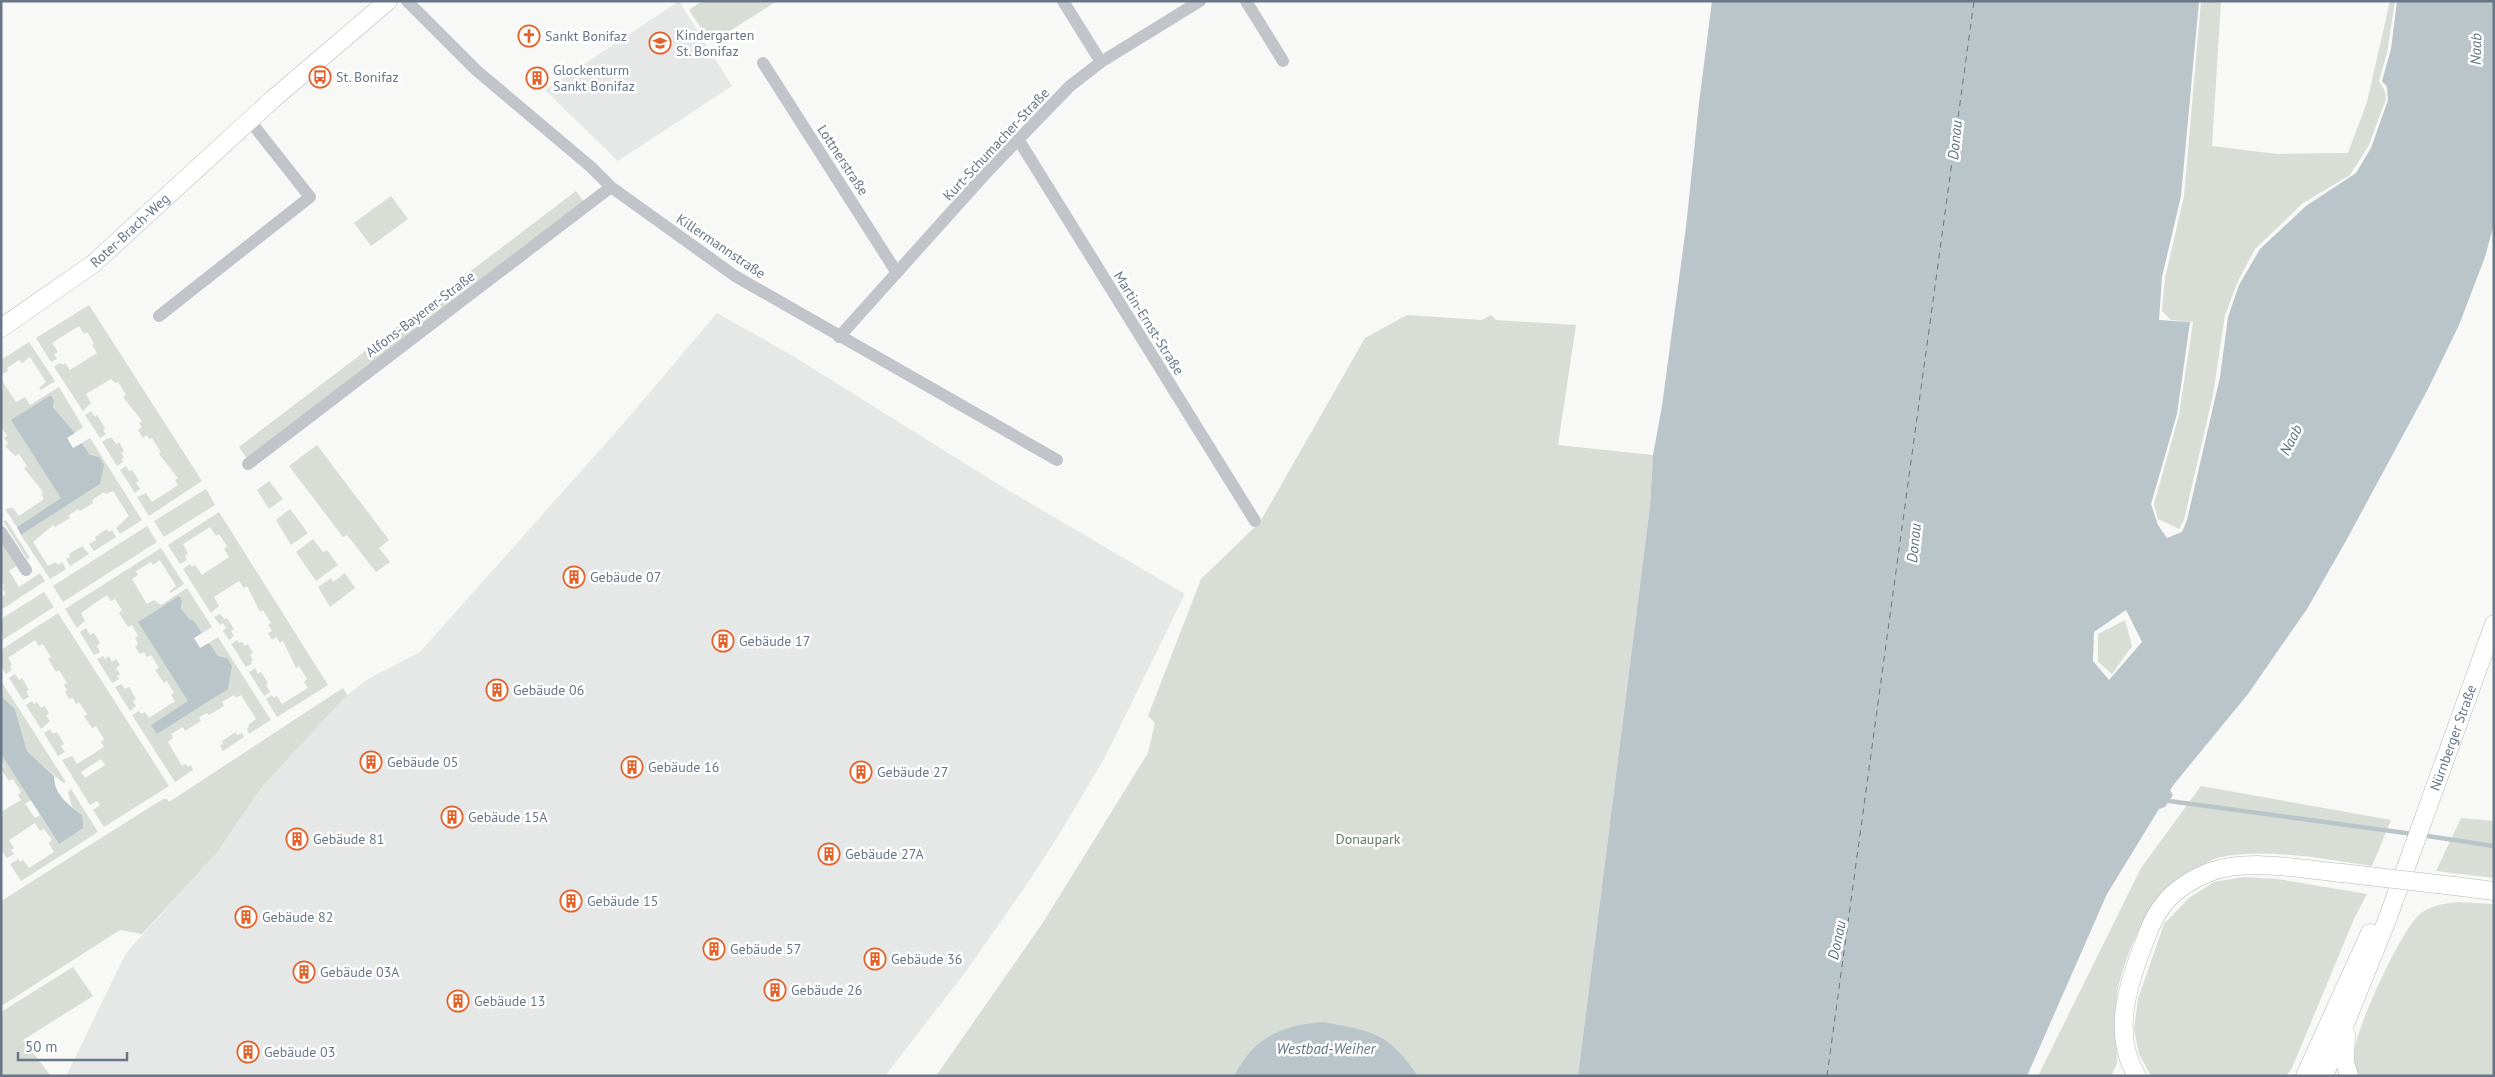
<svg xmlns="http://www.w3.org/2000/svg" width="2495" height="1077" viewBox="0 0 2495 1077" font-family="'PT Sans',sans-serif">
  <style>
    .built { fill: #e6e7e7 }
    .green { fill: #d8ddd5; fill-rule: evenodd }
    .water { fill: #bac5ca; fill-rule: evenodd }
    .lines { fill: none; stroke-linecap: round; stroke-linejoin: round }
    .stream { stroke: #bac5ca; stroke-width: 4.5 }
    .ferry { stroke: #637782; stroke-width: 1; stroke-dasharray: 6 5; stroke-linecap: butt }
    .secondary-casing { stroke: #b4b9be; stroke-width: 19 }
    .street { stroke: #c1c5ca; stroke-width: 12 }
    .secondary { stroke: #fff; stroke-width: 18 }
    .secondary-bridge-casing { stroke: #b4b9be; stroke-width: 19; stroke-linecap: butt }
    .secondary-bridge { stroke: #fff; stroke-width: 18 }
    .labels { text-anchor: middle; stroke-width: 5; stroke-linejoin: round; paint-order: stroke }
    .poi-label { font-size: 14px; fill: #677787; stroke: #fff; text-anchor: start }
    .street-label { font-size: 14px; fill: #677787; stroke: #fff }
    .park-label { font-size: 14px; fill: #657962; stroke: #fff }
    .water-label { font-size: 15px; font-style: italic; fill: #637782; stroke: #fff }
  </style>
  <rect width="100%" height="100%" fill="#f8f8f6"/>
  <!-- built -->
  <path class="built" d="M679,1L732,86L618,161L545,90Z
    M717,313L793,356L1001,486L1185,594L1104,759L1060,833L1029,881L967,970L885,1076H66L126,953L216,854L261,788L347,695L368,679L420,652L623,424Z"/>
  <!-- green -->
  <path class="green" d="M702,1H777L711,43L689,10Z
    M2201,1H2221L2212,146L2277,154L2348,153L2367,102L2390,1H2395L2387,53L2379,81L2385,91L2386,99L2369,145L2350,175L2303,203L2255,249L2238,281L2225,315L2213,395L2184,520L2179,529L2158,519L2154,504L2179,415L2193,322L2171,320L2162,311L2165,278L2184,196Z
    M576,191L585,203L248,460L239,447Z
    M391,196L408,219L371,246L354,223Z
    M89,305L202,481L149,516L137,497L146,493L152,502L178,485L175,480L178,478L159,454L161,452L152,438L149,439L147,435L143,438L138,430L142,427L139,423L142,421L123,397L126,395L118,382L115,383L111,379L86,394L91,403L83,411L54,367L60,363L62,365L65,363L70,370L97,353L92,345L94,343L87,332L84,334L79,326L52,343L58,352L54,354L57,359L51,362L36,338Z
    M1407,315L1482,320L1491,315L1496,320L1576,325L1558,445L1653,455L1650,506L1578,1076H936L1042,924L1148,753L1155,723L1148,716L1201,579L1260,522L1365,338Z
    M29,342L55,381L41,390L39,388L46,382L30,357L22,363L19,360L7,368L8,371L1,375V360Z
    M1,379L16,402L25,397L30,405L59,387L83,427L75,433L53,407L54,400L51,395L61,498L17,527L5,509L13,508L19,516L44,499L41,494L43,492L24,468L27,466L19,454L15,456L5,446L8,444L4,438L7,436L1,427Z
    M91,411L95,417L97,415L105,428L103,430L106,434L100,438L85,415Z
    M90,438L142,520L120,534L116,528L129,516L113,491L106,494L104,492L92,500L93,503L80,511L78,509L69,515L70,518L55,527L53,525L33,542L48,566L56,562L58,565L62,562L66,569L50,579L21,535L100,484L90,455L82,443Z
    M108,438H112L116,444L119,442L124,451L121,453L124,457L122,459L123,462L117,466L102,442Z
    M317,445L389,540L379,548L390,562L376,572L347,535L343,537L289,466Z
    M126,466L129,471L132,470L139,481L136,483L140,489L135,493L120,470Z
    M269,481L283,499L269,509L257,490Z
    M206,489L215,505L164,537L154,521Z
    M290,509L308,533L291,545L276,520Z
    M219,512L328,685L277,717L266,699L272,695L274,698L277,696L282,704L308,688L304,682L307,679L299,666L296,668L283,641L280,643L276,637L272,640L268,633L272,631L268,625L271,623L263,610L260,612L247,586L244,588L239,581L214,597L219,606L211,613L183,569L190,564L192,567L195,565L202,575L229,557L224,549L227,546L219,534L216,536L210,527L183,544L188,553L185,556L187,560L180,564L168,545Z
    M6,520L30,558L27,559L3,521Z
    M147,526L157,542L63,602L53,586Z
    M107,529L109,532L112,530L116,537L94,551L89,544L96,540L95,537Z
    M313,539L323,552L327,550L338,565L316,581L296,552Z
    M1,543L16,566L9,571L19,587L40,573L45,581L1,610V597L6,594L2,588L4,586L1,581Z
    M82,546L89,554L70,566L66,559L70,557L69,554Z
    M161,548L184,584L171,593L170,591L176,586L160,560L153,565L151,562L136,571L138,575L132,579L147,604L154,600L161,605L187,588L212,627L202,633L194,621L189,619L181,608L182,600L179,596L189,701L151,725L227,689V658L218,656L209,643L218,637L271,720L249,734L247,729L249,727L248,725L256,719L241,695L236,698L234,695L222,702L224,706L209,715L207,713L199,717L201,721L185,731L183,727L171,734L173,738L168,742L182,766L186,764L188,767L191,765L193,770L175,782L132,715L139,711L141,714L145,712L149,718L175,701L171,695L174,693L167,681L164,683L155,670L159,668L151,655L147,657L144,652L140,654L135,647L138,644L135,638L138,636L132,625L128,627L119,613L122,610L115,599L111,601L107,595L81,613L85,621L77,628L65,609Z
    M345,573L355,588L330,607L318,587L331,578L333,582Z
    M44,592L54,607L1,641V619Z
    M58,613L169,786L104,827L93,810L100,805L97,801L90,805L62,760L72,756L77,764L104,747L101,742L104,739L96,726L92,728L84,716L87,714L79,702L76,704L73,698L69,699L65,692L67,690L64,685L67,683L59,670L56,672L48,659L51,657L43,644L39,646L35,640L8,658L12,665L10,666L12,670L6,674L1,666V650ZM101,759L105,765L85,778L81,772Z
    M220,614L224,619L227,618L234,629L231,631L234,636L229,640L223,631L226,628L223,623L220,625L214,617Z
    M2125,620L2132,646L2112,674L2098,662V634Z
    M86,628L90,635L94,633L100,643L97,646L100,652L94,655L80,632Z
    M237,640L239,643L242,642L245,646L248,644L253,653L250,655L253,660L251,661L252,664L246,667L231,644Z
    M103,656L105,659L109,656L112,662L116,659L120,665L116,668L120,674L117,676L119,679L112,683L97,659Z
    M255,668L258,674L261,672L268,683L266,685L270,692L264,696L249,672Z
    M15,674L19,680L22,678L29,690L26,691L29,697L23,700L9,678Z
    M1,681L66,782L63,783L27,751L15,709L1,696Z
    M121,684L125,689L129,687L136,699L133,701L136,706L130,711L115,687Z
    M343,688L347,695L261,788L216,854L142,934L120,930L3,1005L1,1002V901L163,799H167L169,802Z
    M32,701L34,704L37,702L41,708L45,706L49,713L46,716L50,721L41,729L26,705Z
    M50,729L53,734L57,732L64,744L61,746L65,752L58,756L44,733Z
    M236,732L237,735L242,733L244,737L223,751L220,746L223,744L222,741Z
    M1,754L31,800L25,804L35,818L40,815L59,844L82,815L72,807L68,792L71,789L98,832L21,881L10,864L18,859L20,862L23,860L29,868L54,852L49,843L52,840L44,829L40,831L35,823L9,840L14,848L11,850L14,854L7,858L1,850V812L21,800L18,795L21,792L13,779L9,781L1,769L4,767Z
    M2201,786L2391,820L2372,866C2322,859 2272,848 2221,857C2214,858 2207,863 2200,866C2155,888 2131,937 2119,984C2114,1002 2117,1044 2117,1064L2111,1076H2038L2141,868Z
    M2461,818L2494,821V878L2436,871Z
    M2244,877L2277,879L2367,894L2354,919L2292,1068L2286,1076H2151L2139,1054L2134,1029L2138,999L2164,924L2189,898L2214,882Z
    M2457,902L2494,904V1076H2358C2356,1073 2353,1069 2353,1066C2348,1041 2400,933 2418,916C2429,905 2444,904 2457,902Z
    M73,967L93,996L23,1040L51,1076H1V1012Z"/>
  <!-- water -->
  <path class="water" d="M1712,1H2199L2181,196L2162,277L2159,320L2190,322L2177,414L2151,504L2158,525L2167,538L2182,532L2187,520L2220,377L2228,317L2239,285L2260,249L2306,206L2356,173L2371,148L2388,100L2387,87L2382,81L2391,49L2397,1H2494V224L2485,257L2459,325L2428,389L2347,539L2307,609L2248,694L2175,783L2170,790L2173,795L2165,807L2159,809L2107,894L2027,1076H1578L1650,506L1653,455L1662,406L1686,227L1699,103ZM2126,610L2142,642L2109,680L2093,661L2094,632Z
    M51,395L54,400L53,407L75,433L67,438L73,448L82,443L90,455L99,457L104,465L100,484L21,535L17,527L61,498L11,420Z
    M179,596L182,600L181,608L189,619L194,621L202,633L194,638L200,648L209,643L218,656L227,658L232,666L228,689L157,734L151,725L188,701L138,622Z
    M1,696L15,709L27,751L54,776C54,795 68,804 82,815L83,828L59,844L1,754Z
    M1323,1022C1373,1032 1387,1031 1418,1076H1234C1255,1036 1281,1026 1323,1022Z"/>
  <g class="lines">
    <!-- stream -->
    <path class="stream" d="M2169,801L2413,834
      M2421,835L2494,846"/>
    <!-- ferry -->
    <path class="ferry" d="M1827,1076L1974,1"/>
    <!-- secondary casing -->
    <g class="secondary-casing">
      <g id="secondary">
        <path id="s1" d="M1,328L93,264L273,99L388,1"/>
        <path d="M2454,886L2494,891"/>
        <path d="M2346,1034L2345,1062L2349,1076"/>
        <path d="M2137,1076C2112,1036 2127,988 2142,948C2148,933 2153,917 2164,904C2174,890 2194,878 2210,872C2251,858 2299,869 2342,873"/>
        <path d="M2305,1076L2370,933"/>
        <path id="s2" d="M2324,1076L2387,920L2494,624"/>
      </g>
    </g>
    <!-- street -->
    <path class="street" d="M407,1L476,70L591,167L611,187L735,276L1057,460
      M1063,1L1101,62
      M1246,1L1283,61
      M763,63L897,273
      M1018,139L1255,521
      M159,316L310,197L250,121
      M839,337L988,171L1070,86L1101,62L1200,1
      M248,464L611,187
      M1,532L26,570"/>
    <!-- secondary -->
    <use href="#secondary" class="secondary"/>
    <!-- secondary-bridge casing -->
    <g class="secondary-bridge-casing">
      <path id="secondary-bridge" d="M2342,873L2454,886"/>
    </g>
    <!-- secondary-bridge -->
    <use href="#secondary-bridge" class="secondary-bridge"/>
  </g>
  <!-- icons -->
  <defs>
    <g id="church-ring" transform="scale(1.125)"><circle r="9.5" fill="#fff" stroke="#e4622a" stroke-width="1.5"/><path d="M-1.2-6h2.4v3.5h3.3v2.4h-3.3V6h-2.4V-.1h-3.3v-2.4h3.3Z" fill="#e4622a"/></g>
    <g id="school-ring" transform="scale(1.125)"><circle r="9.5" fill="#fff" stroke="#e4622a" stroke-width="1.5"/><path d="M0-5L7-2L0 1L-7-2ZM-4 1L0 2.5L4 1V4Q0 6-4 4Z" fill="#e4622a"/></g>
    <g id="bus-ring" transform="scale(1.125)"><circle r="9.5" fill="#fff" stroke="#e4622a" stroke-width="1.5"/><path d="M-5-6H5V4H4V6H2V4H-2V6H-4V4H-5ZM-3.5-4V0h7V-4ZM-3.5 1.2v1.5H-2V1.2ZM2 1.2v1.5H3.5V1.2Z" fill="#e4622a"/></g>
    <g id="building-ring" transform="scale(1.125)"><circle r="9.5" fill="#fff" stroke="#e4622a" stroke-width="1.5"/><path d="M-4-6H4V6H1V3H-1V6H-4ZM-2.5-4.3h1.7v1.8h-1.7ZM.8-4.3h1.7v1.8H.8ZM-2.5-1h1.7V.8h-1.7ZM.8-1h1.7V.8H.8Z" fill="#e4622a"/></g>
  </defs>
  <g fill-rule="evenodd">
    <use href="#church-ring" x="529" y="36"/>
    <use href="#school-ring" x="660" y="43"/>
    <use href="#bus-ring" x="320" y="77"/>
    <use href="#building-ring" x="537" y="78"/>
    <use href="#building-ring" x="574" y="577"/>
    <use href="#building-ring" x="723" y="641"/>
    <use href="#building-ring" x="497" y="690"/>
    <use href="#building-ring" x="371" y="762"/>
    <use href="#building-ring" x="632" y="767"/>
    <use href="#building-ring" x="861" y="772"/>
    <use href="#building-ring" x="452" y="817"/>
    <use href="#building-ring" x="297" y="839"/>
    <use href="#building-ring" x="829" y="854"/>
    <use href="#building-ring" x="571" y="901"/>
    <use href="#building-ring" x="246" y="917"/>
    <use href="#building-ring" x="714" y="949"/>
    <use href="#building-ring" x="875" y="959"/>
    <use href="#building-ring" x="304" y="972"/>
    <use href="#building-ring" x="775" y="990"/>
    <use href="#building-ring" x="458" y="1001"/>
    <use href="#building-ring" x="248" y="1052"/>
  </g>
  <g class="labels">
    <!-- poi labels -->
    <g class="poi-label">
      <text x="676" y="40">Kindergarten<tspan x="676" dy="16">St. Bonifaz</tspan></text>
      <text x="545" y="41">Sankt Bonifaz</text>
      <text x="553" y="75">Glockenturm<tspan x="553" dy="16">Sankt Bonifaz</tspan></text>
      <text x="336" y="82">St. Bonifaz</text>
      <text x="590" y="582">Gebäude 07</text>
      <text x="739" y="646">Gebäude 17</text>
      <text x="513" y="695">Gebäude 06</text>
      <text x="387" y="767">Gebäude 05</text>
      <text x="648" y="772">Gebäude 16</text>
      <text x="877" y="777">Gebäude 27</text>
      <text x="468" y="822">Gebäude 15A</text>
      <text x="313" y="844">Gebäude 81</text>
      <text x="845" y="859">Gebäude 27A</text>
      <text x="587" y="906">Gebäude 15</text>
      <text x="262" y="922">Gebäude 82</text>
      <text x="730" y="954">Gebäude 57</text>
      <text x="891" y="964">Gebäude 36</text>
      <text x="320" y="977">Gebäude 03A</text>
      <text x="791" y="995">Gebäude 26</text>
      <text x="474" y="1006">Gebäude 13</text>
      <text x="264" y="1057">Gebäude 03</text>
    </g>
    <!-- street labels -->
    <g class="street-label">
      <text transform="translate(996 144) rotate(-47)" y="5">Kurt-Schumacher-Straße</text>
      <text transform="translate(843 160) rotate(57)" y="5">Lottnerstraße</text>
      <text dy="5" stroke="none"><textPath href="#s1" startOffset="162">Roter-Brach-Weg</textPath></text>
      <text transform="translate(721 246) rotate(34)" y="5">Killermannstraße</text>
      <text transform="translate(420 314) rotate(-37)" y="5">Alfons-Bayerer-Straße</text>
      <text transform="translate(1149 323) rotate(58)" y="5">Martin-Ernst-Straße</text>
      <text dy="5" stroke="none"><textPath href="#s2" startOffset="362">Nürnberger Straße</textPath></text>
    </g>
    <!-- park labels -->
    <g class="park-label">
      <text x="1368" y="844">Donaupark</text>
    </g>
    <!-- water labels -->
    <g class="water-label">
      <text transform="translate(2476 49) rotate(-89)" y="5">Naab</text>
      <text transform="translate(1955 140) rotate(-84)" y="5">Donau</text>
      <text transform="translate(2291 440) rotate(-63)" y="5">Naab</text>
      <text transform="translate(1914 543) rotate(-84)" y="5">Donau</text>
      <text transform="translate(1837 940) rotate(-78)" y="5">Donau</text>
      <text x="1326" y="1054">Westbad-Weiher</text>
    </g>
  </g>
  <!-- border -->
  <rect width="2495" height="1077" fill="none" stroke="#677787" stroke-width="5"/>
  <!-- scale -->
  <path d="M18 1052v8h109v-8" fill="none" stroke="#677787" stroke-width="2.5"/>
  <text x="25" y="1052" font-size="15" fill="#677787" stroke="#ffffff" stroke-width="4" paint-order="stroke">50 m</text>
</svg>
